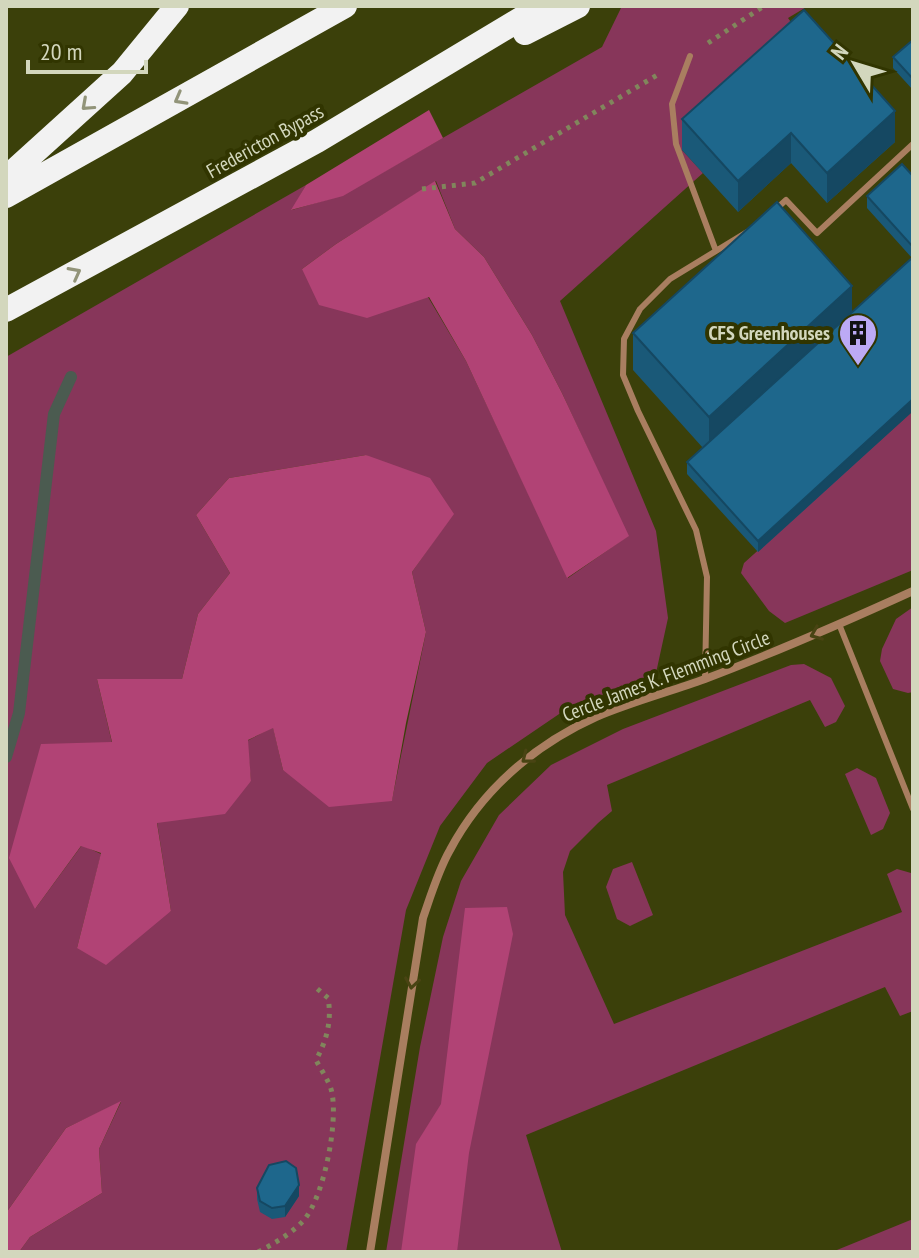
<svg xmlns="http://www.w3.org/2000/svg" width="919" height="1258" viewBox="0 0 919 1258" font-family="'PT Sans Narrow',sans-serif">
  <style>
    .green { fill: #87365a; fill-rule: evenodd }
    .forest { fill: #b14375 }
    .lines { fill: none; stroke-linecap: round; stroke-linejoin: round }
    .stream { stroke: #4b5b50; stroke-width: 12 }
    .path { stroke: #81865c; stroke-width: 5; stroke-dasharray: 4 6; stroke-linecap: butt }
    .service { stroke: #a97e60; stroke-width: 6 }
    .minor { stroke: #a97e60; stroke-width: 8 }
    .motorway { stroke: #f2f2f2; stroke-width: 24 }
    .wall { fill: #1a5978 }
    .shaded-wall { fill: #154862 }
    .building { fill: #1e678c; stroke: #154862; stroke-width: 2 }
    .oneway { stroke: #929479 }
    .oneway2 { stroke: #494413 }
    .labels { text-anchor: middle; stroke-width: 8; stroke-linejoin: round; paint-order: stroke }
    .street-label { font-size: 20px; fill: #d3d7bd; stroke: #313500 }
    .poi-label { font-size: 20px; font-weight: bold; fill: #d3d7bd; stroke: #313500; text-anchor: end }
  </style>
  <rect width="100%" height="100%" fill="#3b400a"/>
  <!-- green -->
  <path class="green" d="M625,6H808L788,18L804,40L682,150L703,173L560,301L656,531L668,618L656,673L565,710L487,763L440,826L406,910L346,1252H19L30,1237L102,1193L99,1149L121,1102L66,1128L6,1213V357L306,185L292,210L343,195L602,47L621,8ZM436,181L455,229L484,257L532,335L562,393L628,536L568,578L466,361L428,297L302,269L336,244ZM366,455L453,514L412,572L426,632L392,800L283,770L273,727L247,741L251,781L157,822L171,911L77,948L101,854L82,845L35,909L112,743L97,679H182L198,614L230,573L196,515L229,478Z
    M913,411V570L785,623L769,611L741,573L744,563Z
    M913,607V663L911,665L913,669V692L908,693L893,689L880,661L882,649L896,619Z
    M804,664L831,678L845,706L836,722L825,727L810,700L607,785L612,811L598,823L570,851L563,872L565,915L614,1024L902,912L887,874L897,869L911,873L913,878V1011L900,1016L885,987L526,1135L562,1252H386L420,1047L443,937L461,881L499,815L551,765L623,729L791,665Z
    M857,768L876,778L890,813L883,829L871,835L845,774Z
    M632,862L653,915L630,926L617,919L606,887L613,869Z
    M913,1219V1252H832Z"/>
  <!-- forest -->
  <path class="forest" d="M429,110L443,138L343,196L291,210L306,185Z
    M435,181L455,229L484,257L532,335L562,393L629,536L567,578L466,361L429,297L367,318L319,305L302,269L336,244Z
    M366,455L430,478L454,514L412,572L426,632L406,723L392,801L329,807L283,770L273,728L248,740L251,781L225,814L157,823L171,911L106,965L77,948L101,853L81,846L35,909L9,858L41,744L112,742L97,679H182L198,614L230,573L196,515L229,478Z
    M507,907L513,934L469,1153L457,1252H401L416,1144L441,1104L465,908Z
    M121,1101L99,1149L102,1193L30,1237L19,1252H6V1213L66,1128Z"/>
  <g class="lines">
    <!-- stream -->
    <path class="stream" d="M6,757L19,713L54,414L71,377"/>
    <!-- path -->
    <path class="path" d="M708,43L764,6
      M422,189L475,183L659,74
      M258,1252C275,1243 291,1234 304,1220C324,1196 338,1124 332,1093C330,1082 321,1070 316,1060C327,1040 332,1020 328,998L314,986"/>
    <!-- service -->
    <path class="service" d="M690,56L672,104L676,144L716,251
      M775,210L786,200L817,233L913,144
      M839,624L913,809
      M705,679L707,577L696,530L638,411L623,375L624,339L640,309L670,279L747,232"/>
    <!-- minor -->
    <path class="minor" d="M370,1252L423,918C431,895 438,871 450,850C482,790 534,745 596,717C631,702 669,692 705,679C776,652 845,622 913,591"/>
    <!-- motorway -->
    <path class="motorway" d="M525,33L578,6
      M6,178L122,73L177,6
      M6,196L345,6
      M6,310L317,141L542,6"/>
  </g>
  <!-- wall -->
  <path class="wall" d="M913,40V90L893,68V57Z
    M682,119L895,142L827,203L791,163L738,212L682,150Z
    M913,176V411L758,552L687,474V462L703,448L633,370V333L852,313L912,258L867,208V196Z
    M257,1188L299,1196L285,1217L272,1219L260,1212L257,1199Z"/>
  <!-- shaded-wall -->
  <path class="shaded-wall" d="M895,111V142L827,203V173Z
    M791,133V163L738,212V181Z
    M852,286V323L709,454V417Z
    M913,399V411L758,552V541Z
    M299,1185V1196L285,1217V1206Z"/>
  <!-- building -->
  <path class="building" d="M804,10L895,111L827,173L791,133L738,181L682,119Z
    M913,40V79L893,57Z
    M902,164L913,176V247L867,196Z
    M777,202L852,286L709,417L633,333Z
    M913,257V399L758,541L687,462Z
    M286,1161L296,1168L299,1185L285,1206L272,1208L260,1201L257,1188L269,1165Z"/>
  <!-- one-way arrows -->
  <defs><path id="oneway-chevron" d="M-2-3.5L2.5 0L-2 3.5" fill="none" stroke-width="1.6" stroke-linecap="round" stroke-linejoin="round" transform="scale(2)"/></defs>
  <g class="oneway">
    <use href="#oneway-chevron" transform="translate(180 99) rotate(151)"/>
    <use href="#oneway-chevron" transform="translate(87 105) rotate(138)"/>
    <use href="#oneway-chevron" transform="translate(75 273) rotate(-28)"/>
  </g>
  <g class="oneway2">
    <use href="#oneway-chevron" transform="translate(816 634) rotate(158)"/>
    <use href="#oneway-chevron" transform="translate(527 758) rotate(142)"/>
    <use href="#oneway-chevron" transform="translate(412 983) rotate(99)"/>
  </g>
  <!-- icons -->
  <defs>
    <g id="building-pin" transform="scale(2)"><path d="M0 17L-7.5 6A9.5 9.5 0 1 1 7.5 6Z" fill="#bcaaf5" stroke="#313500"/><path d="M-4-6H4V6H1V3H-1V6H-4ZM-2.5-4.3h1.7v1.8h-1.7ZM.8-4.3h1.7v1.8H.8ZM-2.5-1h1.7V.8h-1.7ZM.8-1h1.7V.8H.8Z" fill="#111"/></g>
  </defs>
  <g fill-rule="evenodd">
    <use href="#building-pin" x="858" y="333"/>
  </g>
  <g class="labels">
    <!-- street labels -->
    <g class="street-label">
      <text transform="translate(265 141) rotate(-29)" y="7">Fredericton Bypass</text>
      <text transform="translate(666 676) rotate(-21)" y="7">Cercle James K. Flemming Circle</text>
    </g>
    <!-- poi labels -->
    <g class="poi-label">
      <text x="830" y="340">CFS Greenhouses</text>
    </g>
  </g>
  <!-- border -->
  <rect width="919" height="1258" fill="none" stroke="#d3d7bd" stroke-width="16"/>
  <!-- north arrow -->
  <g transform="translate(855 64) rotate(308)" stroke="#313500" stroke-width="6" paint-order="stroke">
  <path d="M0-6L14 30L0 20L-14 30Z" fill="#d3d7bd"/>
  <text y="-12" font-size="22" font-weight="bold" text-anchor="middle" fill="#d3d7bd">N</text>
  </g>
  <!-- scale -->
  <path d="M28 60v12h118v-12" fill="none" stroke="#d3d7bd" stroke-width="4"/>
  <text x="40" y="60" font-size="24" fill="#d3d7bd" stroke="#313500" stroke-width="6" paint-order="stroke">20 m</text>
</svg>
